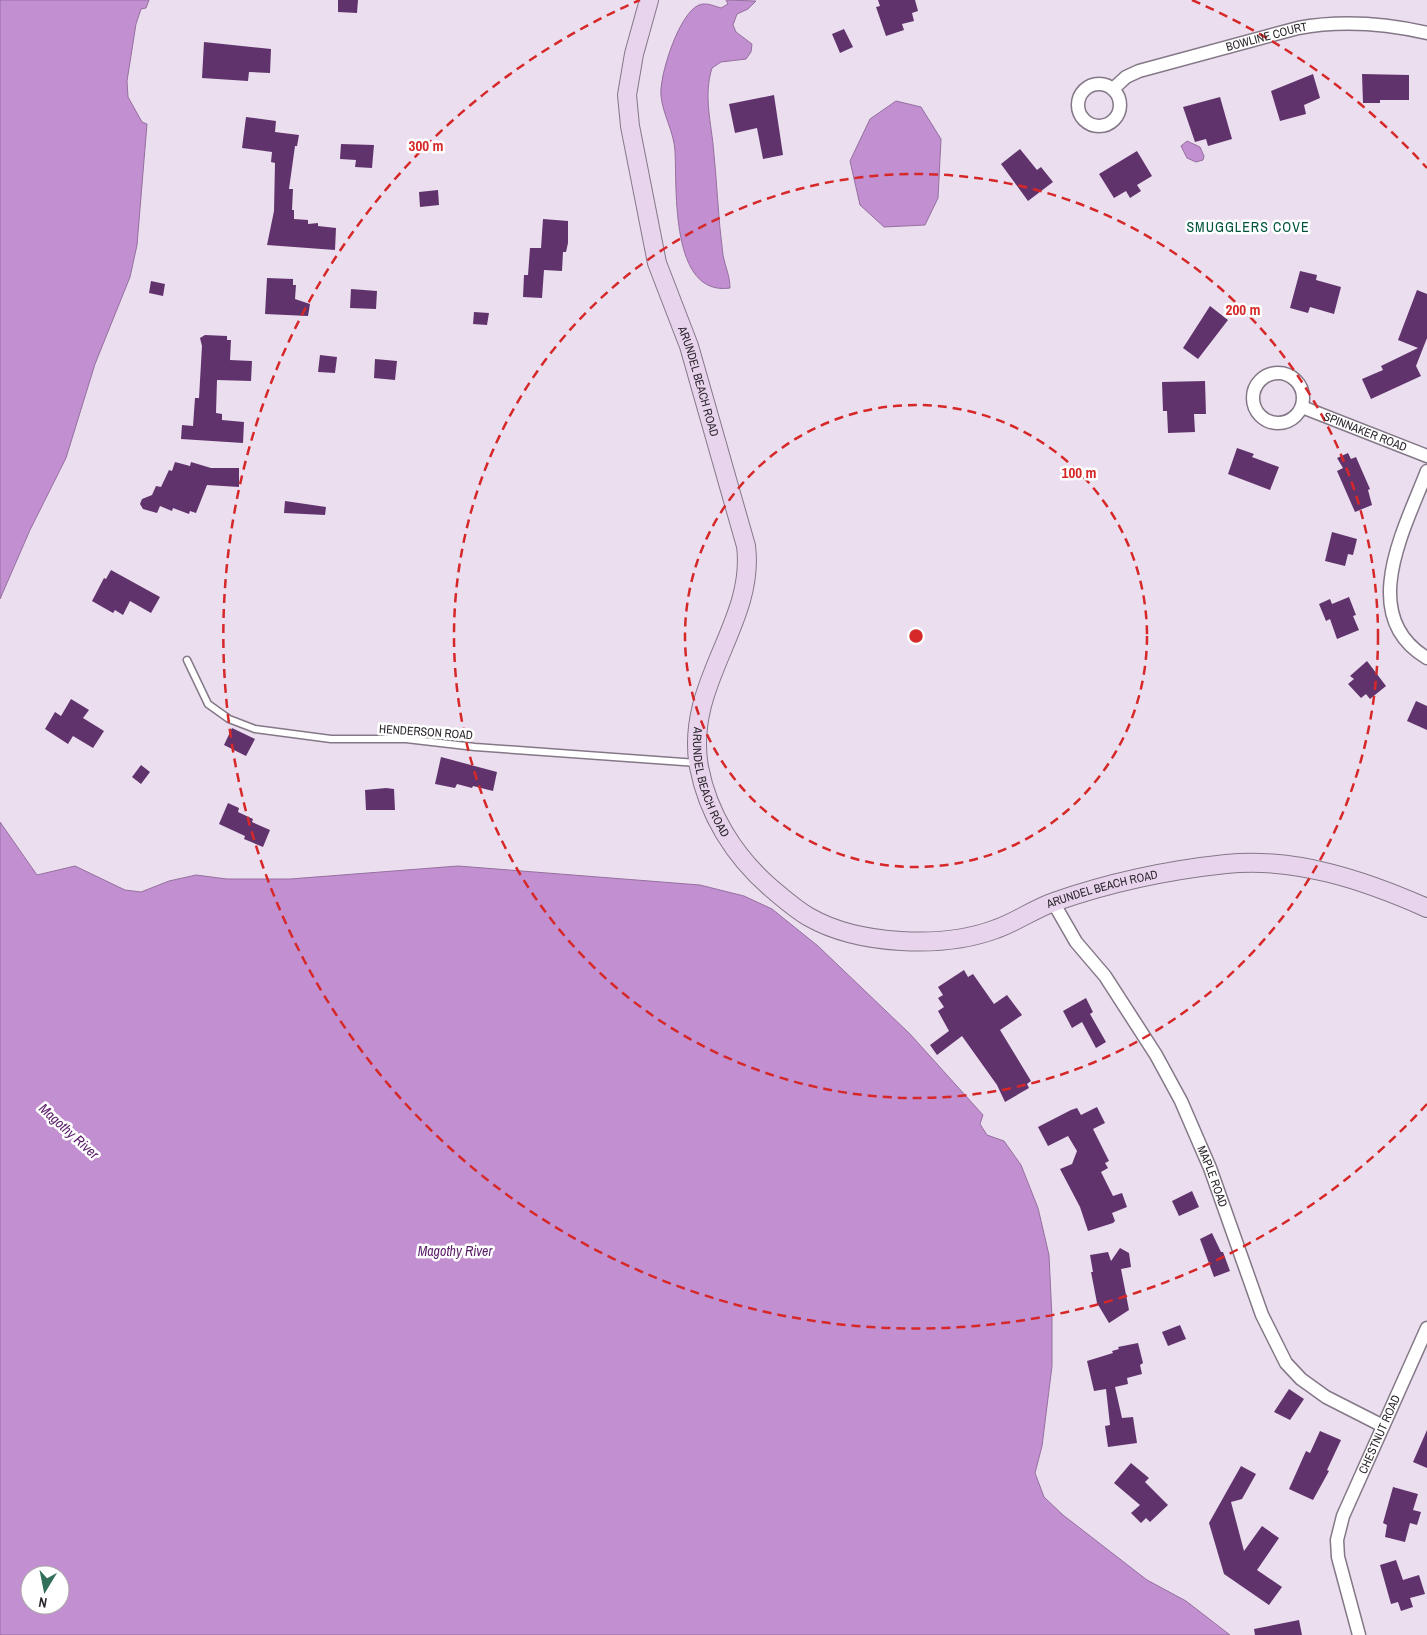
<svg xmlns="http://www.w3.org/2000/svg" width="1427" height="1635" viewBox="0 0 1427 1635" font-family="'Archivo Narrow',sans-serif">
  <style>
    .water { fill: #c28fd0; stroke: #95709f; fill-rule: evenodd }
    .building { fill: #61336c }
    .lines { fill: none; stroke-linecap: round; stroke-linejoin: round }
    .lane-casing { stroke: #847887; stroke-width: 9 }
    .street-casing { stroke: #847887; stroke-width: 15 }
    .secondary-casing { stroke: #847887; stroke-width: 20 }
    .lane { stroke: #fff; stroke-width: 6 }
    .street { stroke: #fff; stroke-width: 12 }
    .secondary { stroke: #e9d4ee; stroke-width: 18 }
    .ring { fill: none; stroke: #d62828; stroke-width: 2.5; stroke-dasharray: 9 6 }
    .labels { text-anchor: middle; stroke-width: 5; stroke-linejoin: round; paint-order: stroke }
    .street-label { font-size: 12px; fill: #2c272d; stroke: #fff }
    .neighbourhood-label { font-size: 14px; letter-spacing: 1px; fill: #00543f; stroke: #fff }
    .water-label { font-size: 14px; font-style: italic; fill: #5a1d69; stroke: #fff }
    .centre { fill: #d62828; stroke: #fff; stroke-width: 2.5 }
    .ring-label { font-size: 15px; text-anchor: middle; font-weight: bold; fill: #d62828; stroke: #fff; stroke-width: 5; stroke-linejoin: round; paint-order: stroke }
  </style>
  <rect width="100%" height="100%" fill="#ebdeef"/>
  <!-- water -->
  <path class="water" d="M0,0H149L146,8L141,9L136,24L127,81L128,97L142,122L147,124L137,245L130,277L95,364L66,458L30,530L0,599Z
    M726,0L756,1L748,9L737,14L733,25L736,32L752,44L751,52L746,59L721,62L712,68C704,94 710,117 713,144C717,181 718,218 723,255C725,266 730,276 730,288C670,297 677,189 675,151C674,132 663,115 661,96C659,76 679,13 699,5C706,2 714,6 721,8L728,4Z
    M896,101L921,107L941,139L938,198L925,225L884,227L860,205L850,161L870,119Z
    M1187,141L1200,147L1204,156L1203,160L1196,162L1187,158L1181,146Z
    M0,822L37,875L75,866L125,890L141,892L169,881L196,875L227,879H290L458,866L700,885L744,896L772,909L818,946L910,1034L983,1115L980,1124L987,1135L1004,1141L1021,1165L1038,1208L1049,1255L1052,1318V1366L1042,1446L1035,1473L1044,1497L1063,1515L1147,1580L1186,1601L1230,1635H0ZM30,1575H60V1605H30Z"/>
  <!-- building -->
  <path class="building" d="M338,0H358L357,13L338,12Z
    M878,0H915L918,11L912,13L914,21L902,24L904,30L886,36L876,7L880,6Z
    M844,29L853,47L840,53L832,34Z
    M204,42L271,49L270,73L249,72L248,81L202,78Z
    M1313,74L1320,98L1304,105L1306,114L1280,121L1271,91Z
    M1362,74L1409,75V100H1380V103H1363Z
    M774,95L783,155L763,159L757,128L735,133L729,104Z
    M1220,97L1232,139L1208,146L1206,139L1195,142L1183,107Z
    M246,117L276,121L275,132L299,135L297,146H295L289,189H293L292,210H294V219L308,220V224L318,223V226L336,228L335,250L267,245L274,211L275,163L271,162L272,152L242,148Z
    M341,144L374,145L372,168L355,167L356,160L340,159Z
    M1020,149L1037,170L1041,167L1053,182L1028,201L1001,164Z
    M1137,151L1152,176L1137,185L1141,191L1130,198L1126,191L1114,198L1099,174Z
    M438,190L439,205L420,207L419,192Z
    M543,219L568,221V243L566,252H563L562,271L544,270L542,298L523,297L524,275H528L530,248H541Z
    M1300,271L1317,275L1316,280L1341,287L1334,314L1310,307L1308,313L1290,308Z
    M267,278L293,279V285H296L295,299L310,304L308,316L265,314Z
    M151,281L165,284L163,296L149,293Z
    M351,289L377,291L376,309L350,308Z
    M1417,290L1427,294V338L1416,366L1421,376L1371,399L1362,379L1383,370L1381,366L1418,348L1398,340Z
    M1210,306L1228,320L1198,359L1183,348Z
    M474,312L489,313L487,325L473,324Z
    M205,335L227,336V340H231L230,360L252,361L251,381L217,380L216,413L222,414V420L244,422L243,443L181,439L182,425L193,426L195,398H199L202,346L200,338Z
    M320,355L337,357L335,373L318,372Z
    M375,359L397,361L395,380L374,378Z
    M1205,381L1206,414H1194L1195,432L1168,433L1167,411H1163L1162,382Z
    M1237,448L1254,454L1252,457L1279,467L1270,490L1228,474Z
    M1348,453L1351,459L1356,457L1370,489L1368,490L1372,505L1355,512L1337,471L1343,468L1337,458Z
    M175,462L190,466L191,462L211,468H239V487L207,485L196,513L190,511L189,514L173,508L172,511L160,506L157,513L143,509L140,504L142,499L152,495L156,486L161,487L169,470L172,471Z
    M285,501L326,507L325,515L284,513Z
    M1332,532L1357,539L1353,555L1348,554L1345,566L1325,561Z
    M111,570L160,597L151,613L130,601L123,615L115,610L113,613L92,601L104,578L106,579Z
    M1349,597L1356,615L1353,616L1359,630L1337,639L1330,619L1326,621L1319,604L1330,599L1332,604Z
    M1367,661L1386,686L1370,699L1366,694L1361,698L1348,684L1354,679L1350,676Z
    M71,699L89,710L83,718L104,731L93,748L73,736L68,744L45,729L55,712L61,716Z
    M1416,701L1427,706V730L1407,721Z
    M232,728L255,739L246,756L224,745Z
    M441,757L497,772L493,791L473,786L472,788L457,784L455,788L435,784Z
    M141,765L150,772L141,784L132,777Z
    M386,788L394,789L395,810H366L365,790Z
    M228,803L239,808L238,812L253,819L252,822L270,830L263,847L244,839L245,836L219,824Z
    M964,970L968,977L973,974L994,1004L1007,995L1022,1015L1000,1030L1031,1081L1027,1084L1029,1088L1005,1102L997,1085L962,1036L937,1055L930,1045L949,1031L938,1011L944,1007L938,998L943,995L938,987Z
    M1086,998L1093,1012L1090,1014L1106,1042L1096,1048L1082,1022L1072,1028L1063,1011Z
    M1097,1107L1105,1123L1093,1129L1109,1161L1105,1163L1108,1168L1101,1172L1113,1196L1122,1193L1127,1207L1112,1213L1115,1221L1113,1223L1088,1231L1080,1207L1060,1169L1072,1164L1077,1151L1068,1136L1048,1146L1038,1127L1071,1110L1077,1108L1081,1115Z
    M1192,1191L1199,1207L1179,1216L1172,1201Z
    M1212,1233L1221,1252H1223L1230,1271L1214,1277L1200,1239Z
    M1120,1248L1129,1253L1131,1267L1121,1269L1129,1310L1109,1323L1097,1303L1091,1272H1093L1090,1255L1108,1252L1111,1261Z
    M1180,1325L1186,1339L1168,1346L1162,1332Z
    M1138,1343L1143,1363L1140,1365L1142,1374L1127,1378L1128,1384L1115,1387L1122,1418L1133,1417L1137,1443L1108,1447L1105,1426L1110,1425L1106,1389L1094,1391L1087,1361L1113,1353L1112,1351L1119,1349L1118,1347Z
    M1289,1389L1304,1399L1290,1420L1274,1412Z
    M1427,1430V1468L1413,1462Z
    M1320,1431L1341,1440L1327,1470L1329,1471L1313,1500L1289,1489L1306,1451L1310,1453Z
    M1131,1463L1149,1478L1145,1482L1168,1505L1150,1522L1146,1518L1141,1523L1131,1513L1140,1505L1114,1483Z
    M1241,1466L1256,1474L1242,1499L1231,1502L1244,1551L1262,1526L1279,1538L1257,1570L1282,1587L1269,1605L1224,1574L1209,1523Z
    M1393,1487L1418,1494L1413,1510L1421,1512L1417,1525L1410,1523L1405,1542L1385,1537L1387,1525L1383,1523Z
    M1396,1560L1403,1580L1419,1575L1425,1594L1410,1598L1413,1607L1401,1611L1398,1602L1391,1604L1380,1565Z
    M1299,1620L1302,1635H1255L1254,1629Z"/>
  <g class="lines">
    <!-- lane casing -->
    <g class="lane-casing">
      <path id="lane" d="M187,660L208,704L229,719L255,729L331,739H406L475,747L697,763"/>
    </g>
    <!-- street casing -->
    <g class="street-casing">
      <g id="street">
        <circle cx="1099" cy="105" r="21"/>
        <path id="s1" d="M1113,89L1126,77L1139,71L1298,28C1342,20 1383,23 1427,33"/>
        <circle cx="1278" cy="398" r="25"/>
        <path id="s2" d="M1302,407L1427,456"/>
        <path d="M1427,471C1405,528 1356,616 1427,658"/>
        <path id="s3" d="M1053,902L1076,942L1105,976L1156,1055L1181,1101L1210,1168L1262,1315L1286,1363L1301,1379L1326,1397L1383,1426"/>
        <path id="s4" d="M1359,1635L1338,1557L1337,1540L1343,1516L1427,1328"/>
      </g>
    </g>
    <!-- secondary casing -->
    <g class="secondary-casing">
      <g id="secondary">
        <path id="s5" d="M649,0L634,54L627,95L630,126L657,263L689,346L746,546C756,623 684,683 699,767C708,814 734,856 771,888C783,898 795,909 809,917C858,945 943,949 996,929C1016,922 1034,909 1054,902C1108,883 1169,870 1226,864C1295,857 1364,880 1427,908"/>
      </g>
    </g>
    <!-- lane -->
    <use href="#lane" class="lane"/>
    <!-- street -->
    <use href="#street" class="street"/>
    <!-- secondary -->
    <use href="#secondary" class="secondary"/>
  </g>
  <!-- distance rings -->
  <g class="ring">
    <circle cx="916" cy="636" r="231"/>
    <circle cx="916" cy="636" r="462"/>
    <path d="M1427 1104A693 693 0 1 1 640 0M1192 0A693 693 0 0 1 1427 168"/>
  </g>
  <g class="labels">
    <!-- street labels -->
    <g class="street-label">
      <text dy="4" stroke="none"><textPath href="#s1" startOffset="164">BOWLINE COURT</textPath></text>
      <text dy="4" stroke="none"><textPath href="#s5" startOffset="394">ARUNDEL BEACH ROAD</textPath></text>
      <text dy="4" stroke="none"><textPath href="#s2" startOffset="68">SPINNAKER ROAD</textPath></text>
      <text transform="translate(426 732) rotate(4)" y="4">HENDERSON ROAD</text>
      <text dy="4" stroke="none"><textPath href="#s5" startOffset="812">ARUNDEL BEACH ROAD</textPath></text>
      <text dy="4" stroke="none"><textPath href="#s5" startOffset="1292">ARUNDEL BEACH ROAD</textPath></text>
      <text dy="4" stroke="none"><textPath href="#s3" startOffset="319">MAPLE ROAD</textPath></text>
      <text dy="4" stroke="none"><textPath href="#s4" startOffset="212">CHESTNUT ROAD</textPath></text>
    </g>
    <!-- neighbourhood labels -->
    <g class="neighbourhood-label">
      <text x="1248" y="232">SMUGGLERS COVE</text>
    </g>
    <!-- water labels -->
    <g class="water-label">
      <text transform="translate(69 1131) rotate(42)" y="5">Magothy River</text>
      <text x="455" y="1256">Magothy River</text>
    </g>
  </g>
  <circle cx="916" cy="636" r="8" class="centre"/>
  <g class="ring-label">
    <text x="426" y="151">300 m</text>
    <text x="1243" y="315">200 m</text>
    <text x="1079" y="478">100 m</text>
  </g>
  <!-- north arrow -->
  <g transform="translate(45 1590) rotate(190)"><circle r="24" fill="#ffffff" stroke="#aba9ab"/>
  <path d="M0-4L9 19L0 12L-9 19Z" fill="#32705b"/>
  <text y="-8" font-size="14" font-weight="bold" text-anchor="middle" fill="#2c272d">N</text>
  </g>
</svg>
